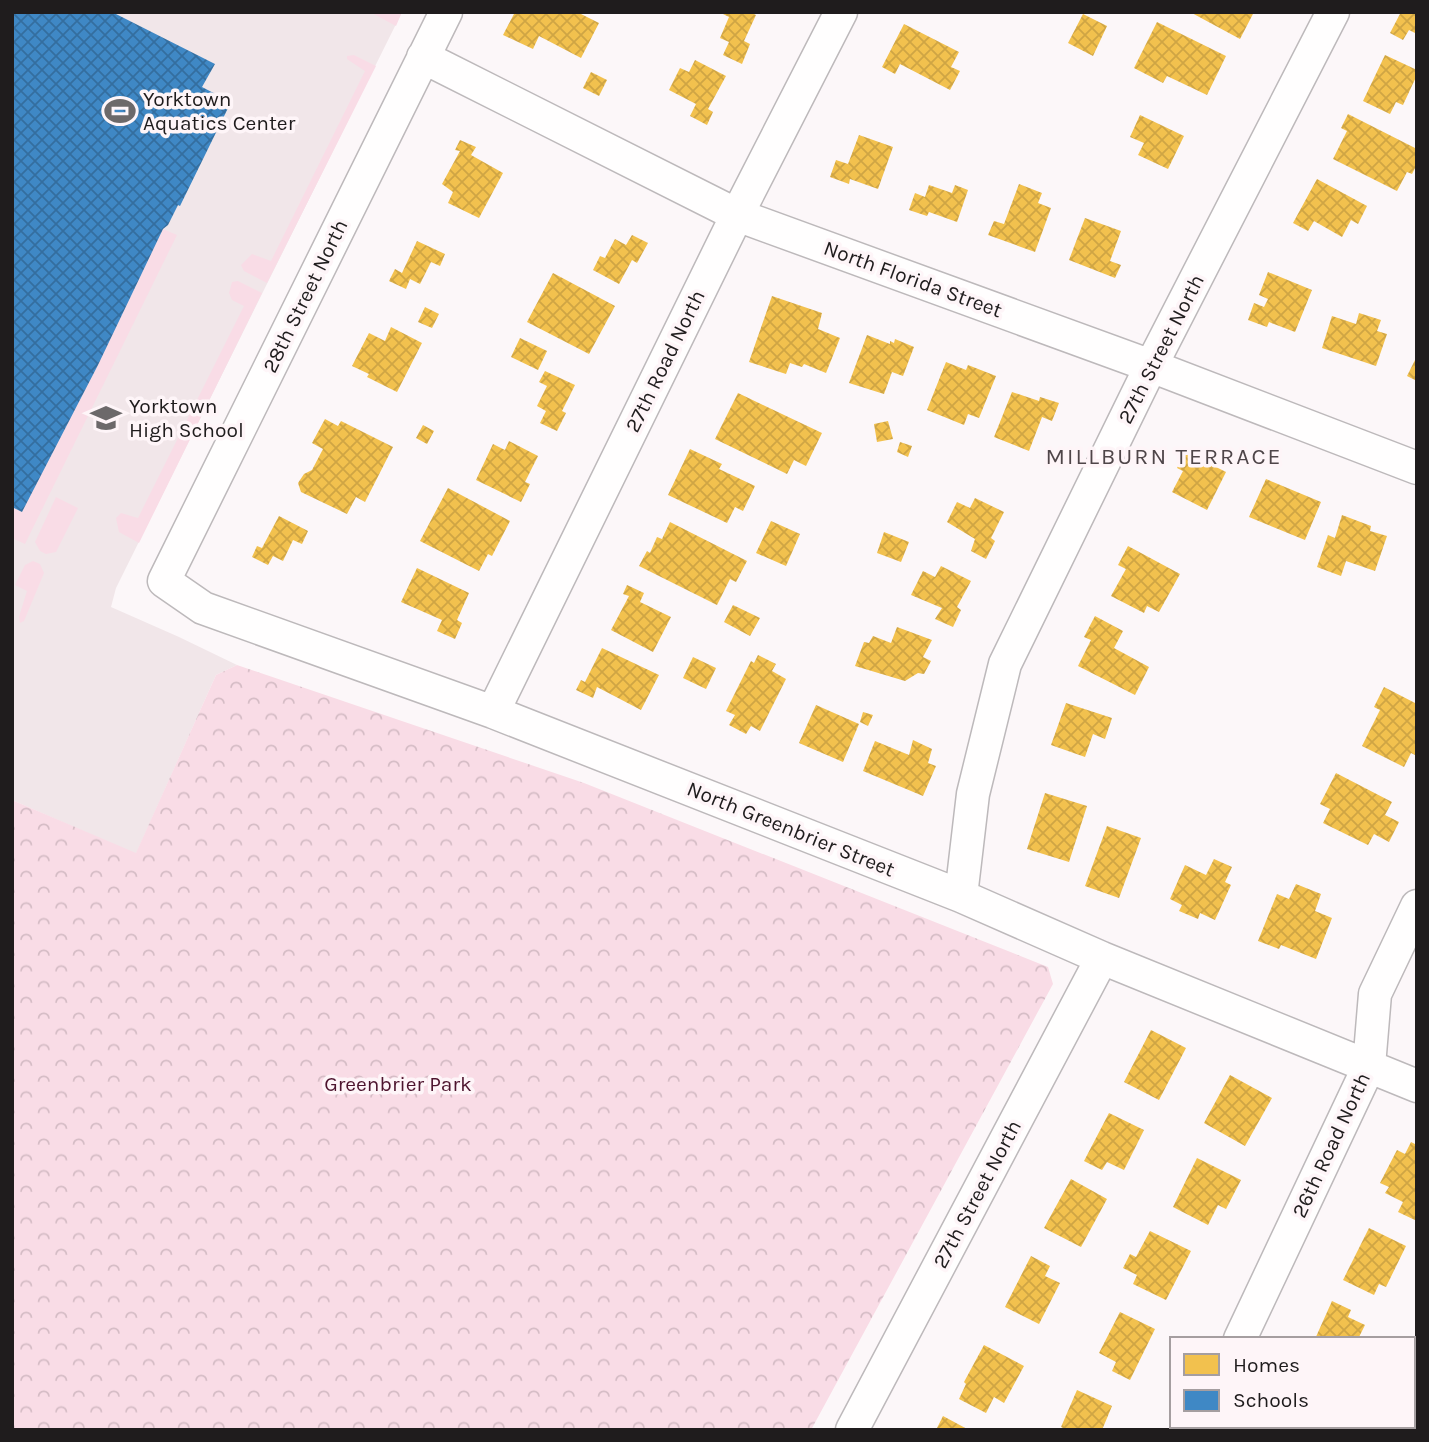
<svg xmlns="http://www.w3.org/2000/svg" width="1429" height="1442" viewBox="0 0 1429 1442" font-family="Karla,sans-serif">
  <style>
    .built { fill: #f1e6e9 }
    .grass { fill: #f9dce6 }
    .park { fill: url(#park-crowns) }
    .homes { fill: url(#homes-cross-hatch) }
    .schools { fill: url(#schools-cross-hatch) }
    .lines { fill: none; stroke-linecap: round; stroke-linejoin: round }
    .minor-casing { stroke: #bdb9bb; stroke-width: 35 }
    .minor { stroke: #fffefe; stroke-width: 32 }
    .labels { text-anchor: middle; stroke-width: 7; stroke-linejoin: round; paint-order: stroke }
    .poi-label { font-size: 21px; fill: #1f1c1d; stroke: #fef5f8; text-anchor: start }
    .street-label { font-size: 21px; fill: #1f1c1d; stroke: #fef5f8 }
    .park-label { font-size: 21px; fill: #4d142e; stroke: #fef5f8 }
    .neighbourhood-label { font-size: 23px; letter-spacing: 2px; fill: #4f4649; stroke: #fef5f8 }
  </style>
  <defs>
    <pattern id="park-crowns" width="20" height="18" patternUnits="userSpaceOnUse" patternTransform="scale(1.75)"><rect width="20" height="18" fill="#f9dce6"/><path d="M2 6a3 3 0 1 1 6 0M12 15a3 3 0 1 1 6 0" fill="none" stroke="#d5bcc5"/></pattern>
    <pattern id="homes-cross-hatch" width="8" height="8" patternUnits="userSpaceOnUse" patternTransform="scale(1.75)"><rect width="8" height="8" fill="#f2c14e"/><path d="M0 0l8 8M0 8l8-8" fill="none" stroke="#cfa544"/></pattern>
    <pattern id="schools-cross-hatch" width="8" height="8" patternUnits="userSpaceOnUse" patternTransform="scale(1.75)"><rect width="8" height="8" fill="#3f88c5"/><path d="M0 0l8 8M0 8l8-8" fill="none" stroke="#346e9f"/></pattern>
  </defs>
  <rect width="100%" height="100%" fill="#fcf7f9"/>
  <!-- built -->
  <path class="built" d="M12,12H402L116,588L111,607L179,637L237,665L216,675L136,854L12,800Z"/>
  <!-- grass -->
  <path class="grass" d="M370,12H402L396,26Z
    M354,55L376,66L267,283L244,271L241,265L252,254L271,261L365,71L347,59V56Z
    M163,229L177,235L25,544L12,538V507L22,512Z
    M238,281L262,293L139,543L119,532L116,518L121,513L138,518L244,306L232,300L229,293L232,282Z
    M56,497L78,508L56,552L46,554L40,551L35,542Z
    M33,561L40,564L44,573L24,621L20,623L19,617L27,591L15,585L25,565Z"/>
  <!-- park -->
  <path class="park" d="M237,665L584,783L1048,967L1053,984L811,1430H12V800L136,853L216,675Z"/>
  <!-- homes -->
  <path class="homes" d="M515,12H577L599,23L581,58L539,36L533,49L503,35Z
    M719,12H749L756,15L744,41L750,44L742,64L723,55L729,42L720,38L729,17Z
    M1190,12H1254L1240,39Z
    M1401,12H1417V34L1409,30L1403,40L1390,33Z
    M1083,14L1107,26L1093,56L1068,43Z
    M1157,22L1226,56L1207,95L1167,76L1163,83L1134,68Z
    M904,24L959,52L951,67L960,71L950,90L900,64L895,74L882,67Z
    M1385,55L1417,70V75L1403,105L1396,102L1390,114L1363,101Z
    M695,60L726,76L708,109L713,112L707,125L690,116L696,104L669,90L680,68L689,72Z
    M591,72L607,80L599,96L583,88Z
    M1348,114L1417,149V164L1412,174L1407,172L1397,191L1333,159L1347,131L1341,128Z
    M1140,115L1184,136L1168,169L1138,155L1144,143L1130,137Z
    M859,135L893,147L878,189L850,179L849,184L830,177L836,160L848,164Z
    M460,140L476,147L471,155L503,173L479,218L448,203L453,192L442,184L460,151L455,150Z
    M1317,179L1367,206L1358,224L1351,220L1342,237L1314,221L1308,231L1293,223Z
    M1019,184L1042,193L1038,203L1051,208L1035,252L988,235L994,221L1004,224Z
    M929,185L952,193L955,185L968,190L957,222L929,212L927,216L909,210L915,193L925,197Z
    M1085,218L1121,231L1110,261L1121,265L1115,278L1069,260Z
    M632,235L648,243L637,263L632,260L619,284L593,270L600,256L605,258L615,239L626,245Z
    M417,241L445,254L440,266L431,262L420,284L410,279L406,289L389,281L395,269L402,273Z
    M1268,272L1312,290L1295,332L1269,322L1267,327L1248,320L1254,303L1264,307L1268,299L1259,295Z
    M553,273L615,306L589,354L527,322Z
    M772,296L822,313L818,329L840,338L826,373L804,364L802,367L790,363L786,374L749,362Z
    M425,307L439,314L432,328L418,322Z
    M1359,313L1381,320L1377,331L1387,334L1376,366L1322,348L1332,316L1356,324Z
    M391,327L422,343L397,392L367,377L369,374L352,366L369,333L385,341Z
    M867,335L890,344V341L894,343L895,339L914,347L903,376L892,372L884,394L849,383Z
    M520,338L547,351L538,370L511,357Z
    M1417,356V381L1407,376Z
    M946,362L966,370L968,365L996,376L979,418L968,414L964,425L927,410Z
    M545,371L575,385L562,411L566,413L557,431L540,423L546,411L537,406L547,386L539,382Z
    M1012,392L1039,401L1040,397L1059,403L1052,421L1042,417L1029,451L994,437Z
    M738,393L822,433L806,466L794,460L787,474L715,439Z
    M325,419L338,426L341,421L393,447L365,502L356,497L347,514L301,492L298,483L304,474L312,470L323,449L312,443Z
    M888,421L893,439L877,442L874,424Z
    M423,425L434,431L427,444L416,438Z
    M509,441L538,456L525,482L530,484L521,502L476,480L493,444L505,450Z
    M900,442L912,446L908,457L897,452Z
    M690,449L722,464L719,469L755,486L743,511L735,507L727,523L668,495Z
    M1186,452L1226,472L1207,510L1172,492L1183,471L1177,468Z
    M1266,479L1321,502L1305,540L1249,517Z
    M448,488L510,521L492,556L488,554L479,571L420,541Z
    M975,498L1004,512L991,538L995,541L986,559L971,551L975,539L947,522L957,502L970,508Z
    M1342,515L1371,526L1370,531L1387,536L1375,571L1346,561L1341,576L1317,567L1328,535L1335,538Z
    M279,516L308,531L302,544L293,540L283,561L273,556L268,565L252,557L257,546L262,548Z
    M771,521L800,534L786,566L756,553Z
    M670,522L747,561L736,582L730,579L717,605L639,566L647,551L650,553L657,537L662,539Z
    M884,532L909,542L901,562L877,553Z
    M1128,546L1180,574L1159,612L1147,606L1144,613L1111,596L1126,569L1118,565Z
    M941,566L971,581L957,607L961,610L953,627L935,619L942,608L911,595L923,571L935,577Z
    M417,568L469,593L457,620L462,623L455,639L437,631L442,620L401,602Z
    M627,585L644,593L640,602L671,617L653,652L611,630L629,596L623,594Z
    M733,605L760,618L750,636L724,622Z
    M1095,616L1123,631L1114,648L1149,667L1135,695L1078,666L1091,640L1084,637Z
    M897,627L932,640L923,657L931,661L924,674L918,673L905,681L855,666L864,642L869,643L873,636L891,643Z
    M602,648L659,675L641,710L597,687L593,698L576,690L581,680L585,682Z
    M758,655L776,664L772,671L786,679L760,731L751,726L746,734L729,725L735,715L726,711L751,661L754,663Z
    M693,657L716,668L706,689L683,678Z
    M1384,687L1417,704V756L1411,753L1404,767L1362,746L1380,710L1374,707Z
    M1066,703L1112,718L1105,739L1093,734L1085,757L1051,745Z
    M816,705L859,724L843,762L799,743Z
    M863,712L873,715L868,726L860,722Z
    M913,740L932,749L928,763L936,766L923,796L863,771L875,741L909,755Z
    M1336,773L1392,802L1385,815L1399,822L1389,842L1374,834L1368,845L1323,823L1330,809L1320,804Z
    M1045,793L1087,806L1069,862L1027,849Z
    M1107,826L1141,838L1119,898L1085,886Z
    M1214,859L1232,867L1225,882L1231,885L1215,920L1200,913L1198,919L1179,911L1182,905L1170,899L1185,865L1206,875Z
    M1296,884L1321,894L1315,911L1332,918L1316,959L1281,945L1279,949L1258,941L1277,894L1289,899Z
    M1151,1030L1186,1048L1159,1100L1124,1082Z
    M1230,1075L1272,1098L1245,1146L1204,1123Z
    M1109,1113L1144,1130L1124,1170L1107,1162L1102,1170L1084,1161Z
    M1411,1142L1417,1145V1221L1398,1212L1403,1202L1385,1193L1389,1187L1380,1183L1397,1150L1405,1154Z
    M1197,1158L1241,1180L1226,1209L1218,1205L1208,1225L1173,1207Z
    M1071,1179L1107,1199L1081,1247L1044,1228Z
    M1369,1228L1406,1246L1386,1287L1379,1284L1374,1295L1343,1280Z
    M1150,1231L1191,1251L1166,1300L1133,1284L1137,1275L1123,1268L1130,1254L1136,1257Z
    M1031,1256L1050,1266L1045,1276L1060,1283L1039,1324L1005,1307Z
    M1332,1301L1351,1310L1348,1317L1365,1325L1358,1339H1315Z
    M1120,1312L1155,1329L1130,1380L1112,1371L1116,1362L1099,1353Z
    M984,1345L1024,1366L1004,1403L994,1397L986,1413L959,1399L966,1384L964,1382Z
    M1417,1364V1384L1413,1382V1372Z
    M1077,1390L1112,1406L1102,1430H1067L1061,1427Z
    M943,1416L969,1430H936Z
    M1270,1426H1321L1319,1430H1268Z"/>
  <!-- schools -->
  <path class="schools" d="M12,12H112L215,64L202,87L231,102L180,206L178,205L168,225L163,229L98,365L22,512L12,507Z"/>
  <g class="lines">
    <!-- minor casing -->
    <g class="minor-casing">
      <path id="minor" d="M446,12L164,581L203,608L493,712L961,896L1102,958L1417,1086
        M423,57L737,215L1151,366L1417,468
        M493,712L737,215L841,12
        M961,896L973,794L1005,664L1151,366L1333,12
        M1240,1339L1369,1066L1375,994L1417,906
        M852,1430L1102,958"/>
    </g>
    <!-- minor -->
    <use href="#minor" class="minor"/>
  </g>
  <!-- icons -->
  <defs>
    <g id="stadium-bare" transform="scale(2.415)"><path d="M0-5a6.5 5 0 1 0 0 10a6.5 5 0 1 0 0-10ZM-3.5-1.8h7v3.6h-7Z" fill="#6c696a" stroke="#fef5f8" stroke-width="2.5" paint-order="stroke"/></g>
    <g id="school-bare" transform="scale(2.415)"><path d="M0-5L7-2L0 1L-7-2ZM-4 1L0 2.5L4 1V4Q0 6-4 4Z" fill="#6c696a" stroke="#fef5f8" stroke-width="2.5" paint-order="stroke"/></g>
  </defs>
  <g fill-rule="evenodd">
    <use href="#stadium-bare" x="120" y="111"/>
    <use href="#school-bare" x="106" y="418"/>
  </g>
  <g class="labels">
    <!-- poi labels -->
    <g class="poi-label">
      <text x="143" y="106">Yorktown<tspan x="143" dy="24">Aquatics Center</tspan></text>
      <text x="129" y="413">Yorktown<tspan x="129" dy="24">High School</tspan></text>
    </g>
    <!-- street labels -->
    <g class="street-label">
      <text transform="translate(913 279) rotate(20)" y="7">North Florida Street</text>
      <text transform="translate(305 296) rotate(-64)" y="7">28th Street North</text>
      <text transform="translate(1161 349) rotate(-63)" y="7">27th Street North</text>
      <text transform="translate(665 361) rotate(-64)" y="7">27th Road North</text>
      <text transform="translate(791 829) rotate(22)" y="7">North Greenbrier Street</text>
      <text transform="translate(1331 1145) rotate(-65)" y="7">26th Road North</text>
      <text transform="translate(977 1194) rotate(-62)" y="7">27th Street North</text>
    </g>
    <!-- park labels -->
    <g class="park-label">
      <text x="398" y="1091">Greenbrier Park</text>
    </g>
    <!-- neighbourhood labels -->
    <g class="neighbourhood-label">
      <text x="1164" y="464">MILLBURN TERRACE</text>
    </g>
  </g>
  <!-- border -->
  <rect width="1429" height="1442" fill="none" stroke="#1f1c1d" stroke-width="28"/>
  <!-- legend -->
  <rect x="1170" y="1337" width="245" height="91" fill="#fef5f8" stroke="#a59ea0" stroke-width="2"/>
  <rect x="1184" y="1354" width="35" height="21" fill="#f2c14e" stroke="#a59ea0" stroke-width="2"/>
  <text x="1233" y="1372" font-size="21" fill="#1f1c1d">Homes</text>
  <rect x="1184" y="1390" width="35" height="21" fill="#3f88c5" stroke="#a59ea0" stroke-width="2"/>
  <text x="1233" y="1407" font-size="21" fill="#1f1c1d">Schools</text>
</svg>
